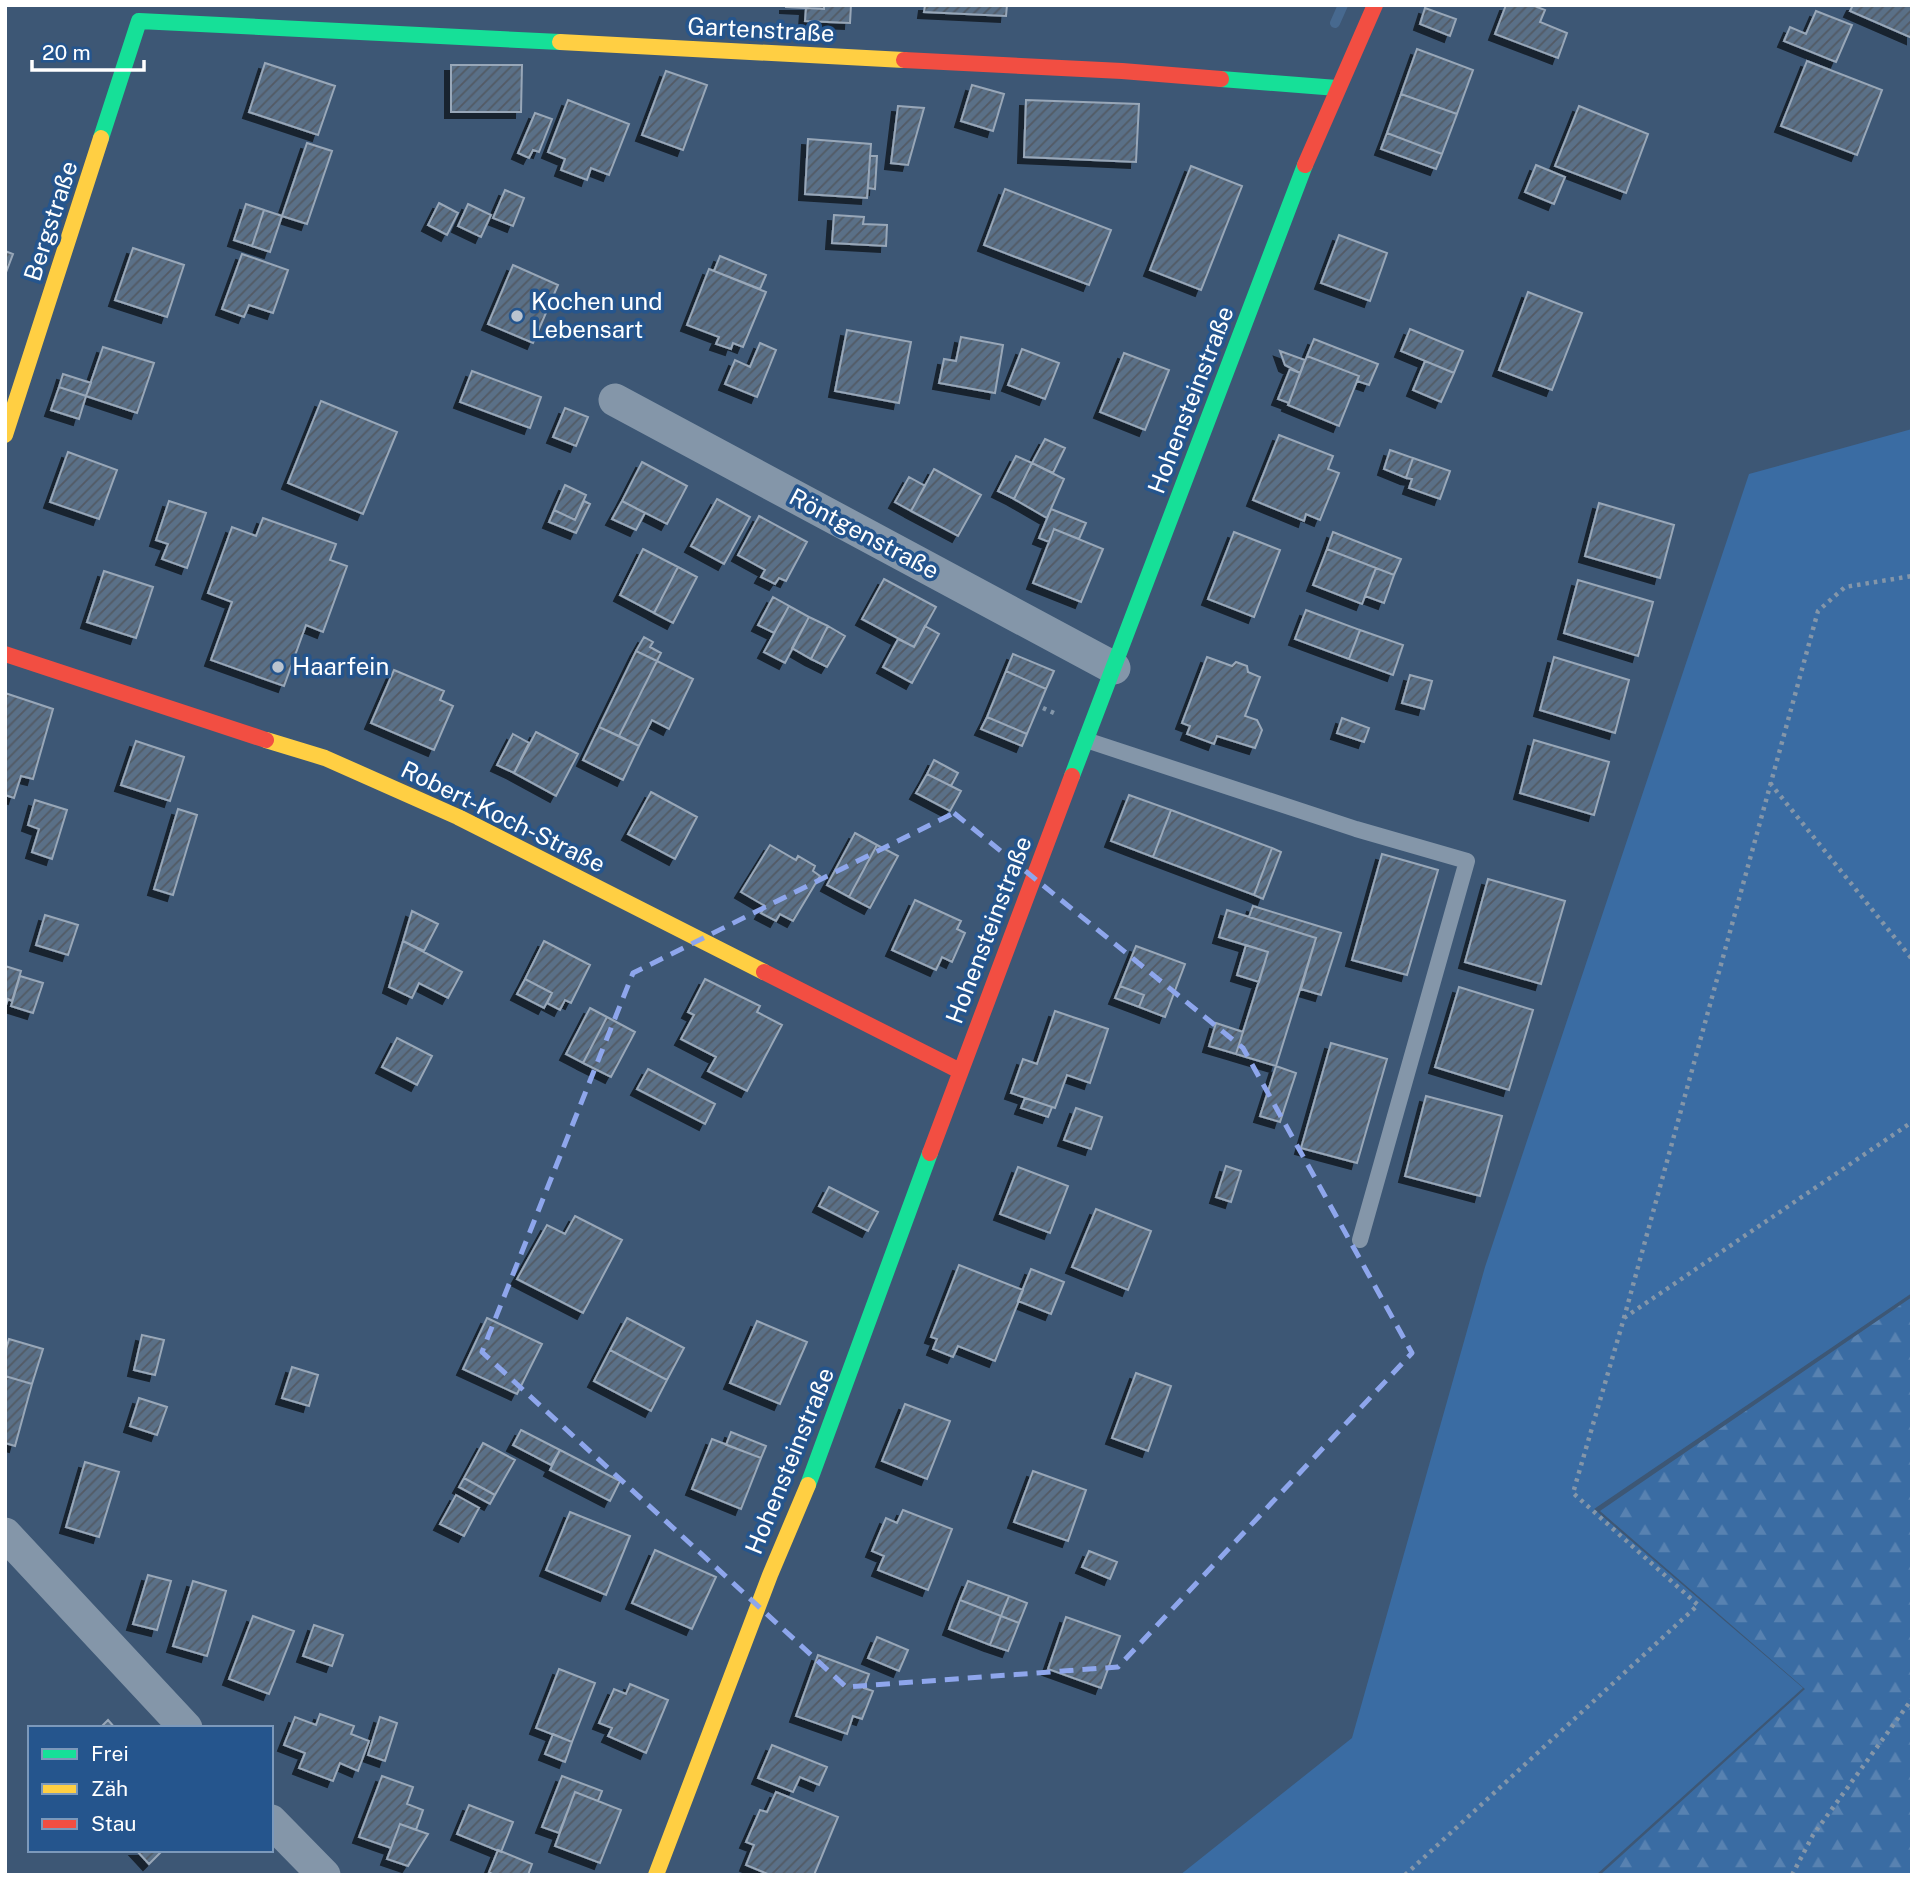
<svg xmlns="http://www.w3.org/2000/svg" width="1917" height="1880" viewBox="0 0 1917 1880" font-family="'Public Sans',sans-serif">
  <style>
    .forest { fill: url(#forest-firs) }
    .green { fill: #3a6ca3 }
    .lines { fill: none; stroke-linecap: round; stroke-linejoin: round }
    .stream { stroke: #47698f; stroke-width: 10 }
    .building { fill: url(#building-hatch); stroke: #98a7b8; stroke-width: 2; filter: url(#shadow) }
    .path { stroke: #8496a9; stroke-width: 4.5; stroke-dasharray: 3.5 5; stroke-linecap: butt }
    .lane { stroke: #8496a9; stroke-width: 16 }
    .street { stroke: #8496a9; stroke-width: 33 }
    .fast { stroke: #16e098; stroke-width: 16 }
    .slow { stroke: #ffcf43; stroke-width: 16 }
    .jam { stroke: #f24e42; stroke-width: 16 }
    .marked { fill: none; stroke: #8ea6ec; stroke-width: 5; stroke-dasharray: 14 9; stroke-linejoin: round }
    .poi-dot { fill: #bbc4cf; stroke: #25558d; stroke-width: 2.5 }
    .labels { text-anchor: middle; stroke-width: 7; stroke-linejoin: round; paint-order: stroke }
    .street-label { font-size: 24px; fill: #fff; stroke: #25558d }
    .poi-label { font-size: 24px; fill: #fff; stroke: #25558d; text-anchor: start }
  </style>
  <defs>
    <pattern id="forest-firs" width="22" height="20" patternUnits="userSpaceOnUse" patternTransform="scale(1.75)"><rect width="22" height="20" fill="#3a6ca3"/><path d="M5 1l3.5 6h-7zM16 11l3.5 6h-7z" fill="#5882b1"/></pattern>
    <pattern id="building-hatch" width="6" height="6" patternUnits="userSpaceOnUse" patternTransform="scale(1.75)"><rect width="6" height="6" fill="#5a6f87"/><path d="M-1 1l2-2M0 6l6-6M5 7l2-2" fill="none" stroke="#525a64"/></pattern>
    <filter id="shadow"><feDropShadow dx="-6" dy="6" stdDeviation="0" flood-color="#0009"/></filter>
  </defs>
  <rect width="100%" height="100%" fill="#3d5775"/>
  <!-- forest -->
  <path class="forest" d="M1912,1297V1875H1600L1805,1689L1600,1511Z"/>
  <!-- green -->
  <path class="green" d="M1912,429V1293L1594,1509L1803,1688L1596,1875H1180L1352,1738L1485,1267L1749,474Z"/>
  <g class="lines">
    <!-- stream -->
    <path class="stream" d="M1335,23L1343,5"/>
  </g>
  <!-- building -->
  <path class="building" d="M786,5H824V9L786,7Z
    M824,5H851L850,23L805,21L806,8L824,9Z
    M925,5H1007L1006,16L924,12Z
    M1506,5H1532L1545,10L1540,22L1567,33L1558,58L1495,34Z
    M1853,5H1912V38L1850,11Z
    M1425,8L1456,19L1450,36L1420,24Z
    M1816,11L1852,25L1836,62L1784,41L1790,27L1806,34Z
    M1417,49L1473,70L1457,114L1401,94Z
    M1807,61L1882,90L1857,155L1781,126Z
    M265,63L335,86L318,135L249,112Z
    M451,65H522L521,112H451Z
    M666,71L707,85L683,150L642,135Z
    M972,85L1004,94L993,131L961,121Z
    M1401,94L1457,114L1442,154L1387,133Z
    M568,100L629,124L609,175L591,168L587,180L561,170L565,159L548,152Z
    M1026,100L1139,104L1136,162L1024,157Z
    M898,106L924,108L908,165L891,163Z
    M1579,106L1648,134L1626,193L1555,166Z
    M535,113L552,119L539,152L533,150L529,158L518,153Z
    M1387,133L1442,154L1436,169L1381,149Z
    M808,139L871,144L867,198L805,194Z
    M307,143L332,151L307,224L282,216Z
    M870,156H877L875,189L868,188Z
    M1536,165L1565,177L1554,204L1525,192Z
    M1191,166L1242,186L1201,290L1150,270Z
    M1005,189L1111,230L1089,285L984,245Z
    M505,190L524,198L513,226L493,218Z
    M439,203L458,213L447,235L428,225Z
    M246,204L264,210L252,246L234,240Z
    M468,204L491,215L481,237L458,226Z
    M264,210L282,216L270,252L252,246Z
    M834,215L864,217L863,224L887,225L886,246L832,243Z
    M1339,235L1387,253L1370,301L1321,283Z
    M133,248L184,265L167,317L115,300Z
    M5,251L13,254L5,275Z
    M242,254L288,270L273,313L249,305L244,317L222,309Z
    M720,256L766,275L760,289L714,271Z
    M513,265L558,285L533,343L488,324Z
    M709,269L766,292L743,347L733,343L731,349L716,344L719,337L687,325Z
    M1528,292L1582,313L1552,390L1499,370Z
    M1410,329L1463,351L1454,373L1401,351Z
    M847,330L911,342L899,403L835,391Z
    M961,337L1003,345L995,393L939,383L944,359L956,361Z
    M1314,339L1378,364L1369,385L1357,381L1359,376L1307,356Z
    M760,343L776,350L757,397L725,384L735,360L750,367Z
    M103,347L154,363L137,413L86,396Z
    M1022,349L1059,363L1045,399L1008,385Z
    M1280,351L1305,360L1300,373L1285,365Z
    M1124,353L1169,370L1145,430L1100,412Z
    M1307,356L1359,376L1339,426L1288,405Z
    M1425,361L1454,373L1441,402L1413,390Z
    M1290,369L1300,373L1289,403L1278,399Z
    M472,371L541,397L530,428L460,402Z
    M63,374L91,383L86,396L59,387Z
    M59,387L86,396L79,419L51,410Z
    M321,401L397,432L363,514L288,483Z
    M565,408L588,417L576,446L553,437Z
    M1279,435L1333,456L1328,469L1339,473L1320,520L1306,514L1304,521L1253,500Z
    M1045,439L1065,448L1053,473L1032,463Z
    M1390,450L1413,458L1406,478L1384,469Z
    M68,452L117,470L99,519L50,502Z
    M1016,456L1032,463L1014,499L998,491Z
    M1413,458L1450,471L1440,499L1409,488L1412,479L1406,478Z
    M642,462L687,486L667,524L622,501Z
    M1032,463L1064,479L1047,518L1014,499Z
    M934,469L981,495L958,536L911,511Z
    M909,477L925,486L911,511L895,502Z
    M565,485L586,495L575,520L554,510Z
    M717,499L750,517L724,564L691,546Z
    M169,501L206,513L187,568L162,559L168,544L156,540Z
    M584,501L590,504L576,533L549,522L554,510L575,520Z
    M622,501L645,513L636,530L612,519Z
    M1599,503L1674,525L1660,578L1585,556Z
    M1051,509L1086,523L1079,539L1054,529L1049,542L1039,538Z
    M759,516L807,542L786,581L779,578L775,584L761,577L765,570L738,555Z
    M263,518L336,544L330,560L347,566L323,632L306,625L284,686L211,660L232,602L208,593L232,527L256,536Z
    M1054,529L1103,549L1081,602L1033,583Z
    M1234,532L1280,550L1254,617L1208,599Z
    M1333,532L1401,559L1394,575L1327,549Z
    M643,549L678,567L654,613L620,595Z
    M1327,549L1376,568L1362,604L1313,585Z
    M678,567L697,577L673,623L654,613Z
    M1376,568L1394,575L1384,603L1365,596Z
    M104,571L153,587L136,638L87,622Z
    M884,579L936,607L914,647L862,619Z
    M1578,580L1653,602L1638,656L1564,633Z
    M773,597L789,606L774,633L758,625Z
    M789,606L809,617L785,663L764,652Z
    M1306,610L1360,630L1349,659L1295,639Z
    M809,617L828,626L811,659L792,648Z
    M828,626L845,636L827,667L811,659Z
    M925,626L939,634L912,683L883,667L898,639L914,647Z
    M1360,630L1403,645L1393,675L1349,659Z
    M644,637L653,642L650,647L661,653L657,661L636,651Z
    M636,651L657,661L619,736L599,727Z
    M1013,654L1054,671L1046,689L1006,671Z
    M1207,657L1232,666L1236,662L1247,666L1248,672L1260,677L1245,716L1257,720L1262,730L1255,748L1217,736L1214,744L1187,734L1190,726L1182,723Z
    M1554,657L1629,680L1615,733L1540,710Z
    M657,661L693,679L669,729L652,720L639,746L619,736Z
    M394,670L444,691L440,700L453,706L434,750L371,723Z
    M1006,671L1046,689L1027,734L987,717Z
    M1410,675L1432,681L1424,709L1402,703Z
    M5,693L53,709L33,779L21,776L14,798L5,795Z
    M987,717L1027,734L1022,746L981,729Z
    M1342,718L1369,728L1364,742L1337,733Z
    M599,727L639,746L623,780L583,760Z
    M536,732L578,754L556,796L514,773Z
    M513,734L529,743L514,773L497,765Z
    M1534,740L1609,762L1594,815L1520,793Z
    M136,741L184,757L170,801L121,785Z
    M934,760L958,773L951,786L927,774Z
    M927,774L961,791L950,811L916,793Z
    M651,792L697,817L675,859L628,834Z
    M1129,795L1171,810L1153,857L1111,841Z
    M35,800L67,810L52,859L32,852L39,829L28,825Z
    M178,809L197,815L173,895L154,889Z
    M1171,810L1272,848L1254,895L1153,857Z
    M855,833L877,845L849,897L827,885Z
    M770,845L796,860L798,856L815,866L813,871L820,876L793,921L780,914L776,921L761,913L765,906L741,892Z
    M877,845L898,856L870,908L849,897Z
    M1272,848L1281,852L1263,899L1254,895Z
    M1382,854L1438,870L1407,975L1352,960Z
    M1488,879L1565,901L1541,984L1465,962Z
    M915,900L961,921L957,929L965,933L952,962L942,957L936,970L892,950Z
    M1253,906L1341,933L1321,995L1301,989L1316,938L1249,917Z
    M1227,910L1316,938L1276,1066L1236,1054L1268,952L1219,937Z
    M412,911L438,924L424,951L403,941Z
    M45,915L78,925L68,955L36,945Z
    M403,941L462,972L448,998L419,983L412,998L389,987Z
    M544,941L590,965L571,1003L565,1000L560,1010L547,1003L552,993L525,979Z
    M1246,945L1268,952L1259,982L1237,975Z
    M1136,946L1185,964L1165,1017L1139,1007L1144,995L1120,986Z
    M5,966L21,971L12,1001L8,999L5,1008Z
    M20,976L43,983L33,1013L11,1006Z
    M525,979L552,993L544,1008L517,994Z
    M705,979L760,1006L757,1012L782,1025L747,1091L708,1071L716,1057L681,1039L694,1015L688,1012Z
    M1120,986L1144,995L1139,1007L1115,998Z
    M1459,987L1533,1010L1509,1090L1435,1067Z
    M590,1008L607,1017L583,1063L566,1054Z
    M1055,1011L1108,1029L1090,1083L1067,1075L1055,1108L1011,1093L1023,1059L1037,1064Z
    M607,1017L635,1032L611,1077L583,1063Z
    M1216,1023L1243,1032L1236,1054L1209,1046Z
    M397,1038L432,1056L417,1085L382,1067Z
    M1331,1043L1387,1059L1357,1163L1301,1148Z
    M1276,1066L1296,1073L1280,1122L1260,1116Z
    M648,1069L715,1104L705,1124L637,1089Z
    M1426,1096L1502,1116L1480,1196L1405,1176Z
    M1025,1098L1052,1107L1048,1117L1021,1108Z
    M1076,1108L1102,1117L1091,1149L1064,1140Z
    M1226,1166L1241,1171L1231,1202L1216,1197Z
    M1018,1167L1068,1186L1050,1233L1000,1214Z
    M829,1187L878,1212L868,1231L819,1206Z
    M1096,1209L1151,1231L1128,1290L1072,1267Z
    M575,1216L622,1240L583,1313L517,1279L547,1225L565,1234Z
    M959,1265L1023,1290L995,1361L958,1346L953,1357L933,1349L937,1339L931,1337Z
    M1031,1269L1064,1282L1051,1314L1018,1301Z
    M487,1318L542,1344L517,1394L463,1369Z
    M627,1318L684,1348L667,1380L610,1350Z
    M757,1321L807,1342L780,1404L730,1383Z
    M142,1335L164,1340L155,1375L134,1370Z
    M9,1339L43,1349L32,1384L5,1376V1353Z
    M610,1350L667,1380L651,1411L594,1381Z
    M292,1367L318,1375L309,1406L282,1398Z
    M1136,1373L1171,1386L1148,1451L1112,1438Z
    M5,1376L32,1384L15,1446L5,1443Z
    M139,1398L167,1407L157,1435L130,1426Z
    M905,1404L950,1421L927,1479L882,1461Z
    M521,1430L560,1450L551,1465L513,1445Z
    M731,1432L766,1446L761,1458L726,1445Z
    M712,1439L761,1458L741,1509L692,1489Z
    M483,1443L515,1460L495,1495L464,1478Z
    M560,1450L620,1481L610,1501L550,1470Z
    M85,1462L119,1472L99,1537L66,1527Z
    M1033,1471L1086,1490L1068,1541L1014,1522Z
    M464,1478L495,1495L490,1504L459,1487Z
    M456,1495L479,1508L464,1536L440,1524Z
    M903,1510L952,1529L928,1590L878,1570L884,1556L872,1551L886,1518L897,1523Z
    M570,1512L630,1536L606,1595L546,1570Z
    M655,1550L716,1577L692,1629L632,1603Z
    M1089,1551L1117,1562L1110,1579L1082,1567Z
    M148,1575L171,1581L157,1630L133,1624Z
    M193,1581L226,1591L207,1656L173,1646Z
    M968,1581L1009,1596L1001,1616L960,1600Z
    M1009,1596L1027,1603L1019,1623L1001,1616Z
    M960,1600L1001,1616L990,1645L949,1629Z
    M253,1616L294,1631L269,1694L229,1679Z
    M1001,1616L1019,1623L1008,1651L990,1645Z
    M1066,1617L1120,1636L1101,1688L1048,1669Z
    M314,1625L343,1635L332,1666L303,1656Z
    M877,1637L908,1650L899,1671L868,1658Z
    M818,1655L869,1674L864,1688L873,1691L862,1719L853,1716L847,1734L796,1716Z
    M559,1669L595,1683L572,1742L536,1728Z
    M630,1684L668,1700L646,1753L608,1736L612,1728L599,1723L614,1689L626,1694Z
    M320,1714L354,1726L351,1734L369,1741L358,1771L340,1763L333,1781L299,1768L305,1753L284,1745L295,1717L316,1725Z
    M380,1717L397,1723L385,1761L368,1755Z
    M108,1720L115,1728H100Z
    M553,1734L572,1742L565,1762L545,1754Z
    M772,1745L827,1767L819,1785L800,1777L793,1792L758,1778Z
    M382,1776L413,1787L407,1804L423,1810L416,1830L400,1824L391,1848L359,1837Z
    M562,1776L602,1791L598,1801L575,1792L559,1833L542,1827Z
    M575,1792L621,1810L600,1863L555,1846Z
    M776,1792L838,1817L814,1875H770L746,1865L754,1845L746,1842L760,1810L767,1812Z
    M469,1805L513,1822L501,1852L457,1834Z
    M400,1824L428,1834L408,1866L387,1859Z
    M136,1850H163L149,1864Z
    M498,1850L532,1864L528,1875H494L489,1872Z"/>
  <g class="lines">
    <!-- path -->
    <path class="path" d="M1043,708L1054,713
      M1770,783L1912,959
      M1624,1318L1912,1122
      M1405,1875L1698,1605L1573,1493L1624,1318L1818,611L1845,587L1912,576
      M1792,1875L1813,1835L1912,1699"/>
    <!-- lane -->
    <path class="lane" d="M1086,740L1356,829L1467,861L1360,1240"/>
    <!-- street -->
    <path class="street" d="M615,400L1114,668
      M5,1534L186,1728
      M271,1821L324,1875"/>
    <!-- fast -->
    <path class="fast" d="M1221,79L1337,88
      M101,138L139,21L560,42
      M1072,776L1305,165
      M808,1485L930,1153"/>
    <!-- slow -->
    <path class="slow" d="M560,42L904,60
      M5,435L101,138
      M266,740L325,758L458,817L764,972
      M656,1875L770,1575L808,1485"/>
    <!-- jam -->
    <path class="jam" d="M904,60L1122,71L1221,79
      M1305,165L1375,5
      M5,654L266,740
      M764,972L960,1071
      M930,1153L1072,776"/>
  </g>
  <!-- marked area -->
  <path class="marked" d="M954,813L1243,1048L1412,1353L1118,1667L846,1687L482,1352L633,973Z"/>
  <!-- markers -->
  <g class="poi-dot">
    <circle cx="517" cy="316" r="7"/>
    <circle cx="278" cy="667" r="7"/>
  </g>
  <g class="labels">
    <!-- street labels -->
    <g class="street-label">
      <text transform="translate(761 30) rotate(3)" y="8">Gartenstraße</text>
      <text transform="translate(51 221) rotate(-72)" y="8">Bergstraße</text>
      <text transform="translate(1191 400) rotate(-69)" y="8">Hohensteinstraße</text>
      <text transform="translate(864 534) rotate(28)" y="8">Röntgenstraße</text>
      <text transform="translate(503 817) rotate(26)" y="8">Robert-Koch-Straße</text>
      <text transform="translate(989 930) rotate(-69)" y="8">Hohensteinstraße</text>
      <text transform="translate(790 1461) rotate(-68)" y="8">Hohensteinstraße</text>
    </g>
    <!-- poi labels -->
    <g class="poi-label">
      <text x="531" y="310">Kochen und<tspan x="531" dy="28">Lebensart</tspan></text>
      <text x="292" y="675">Haarfein</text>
    </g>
  </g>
  <!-- border -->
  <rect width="1917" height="1880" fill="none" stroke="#ffffff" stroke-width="14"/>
  <!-- legend -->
  <rect x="28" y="1726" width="245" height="126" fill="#25558d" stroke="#7c99bb" stroke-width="2"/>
  <rect x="42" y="1749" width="35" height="10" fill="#16e098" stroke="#7c99bb" stroke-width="2"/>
  <text x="91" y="1761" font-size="21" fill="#ffffff">Frei</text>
  <rect x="42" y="1784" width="35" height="10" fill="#ffcf43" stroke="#7c99bb" stroke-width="2"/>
  <text x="91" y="1796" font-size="21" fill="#ffffff">Zäh</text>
  <rect x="42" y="1819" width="35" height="10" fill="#f24e42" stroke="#7c99bb" stroke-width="2"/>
  <text x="91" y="1831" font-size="21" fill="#ffffff">Stau</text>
  <!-- scale -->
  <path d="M32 60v10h112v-10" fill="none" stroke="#ffffff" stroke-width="3.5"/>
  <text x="42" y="60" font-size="21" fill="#ffffff" stroke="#25558d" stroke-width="5" paint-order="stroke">20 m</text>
</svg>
